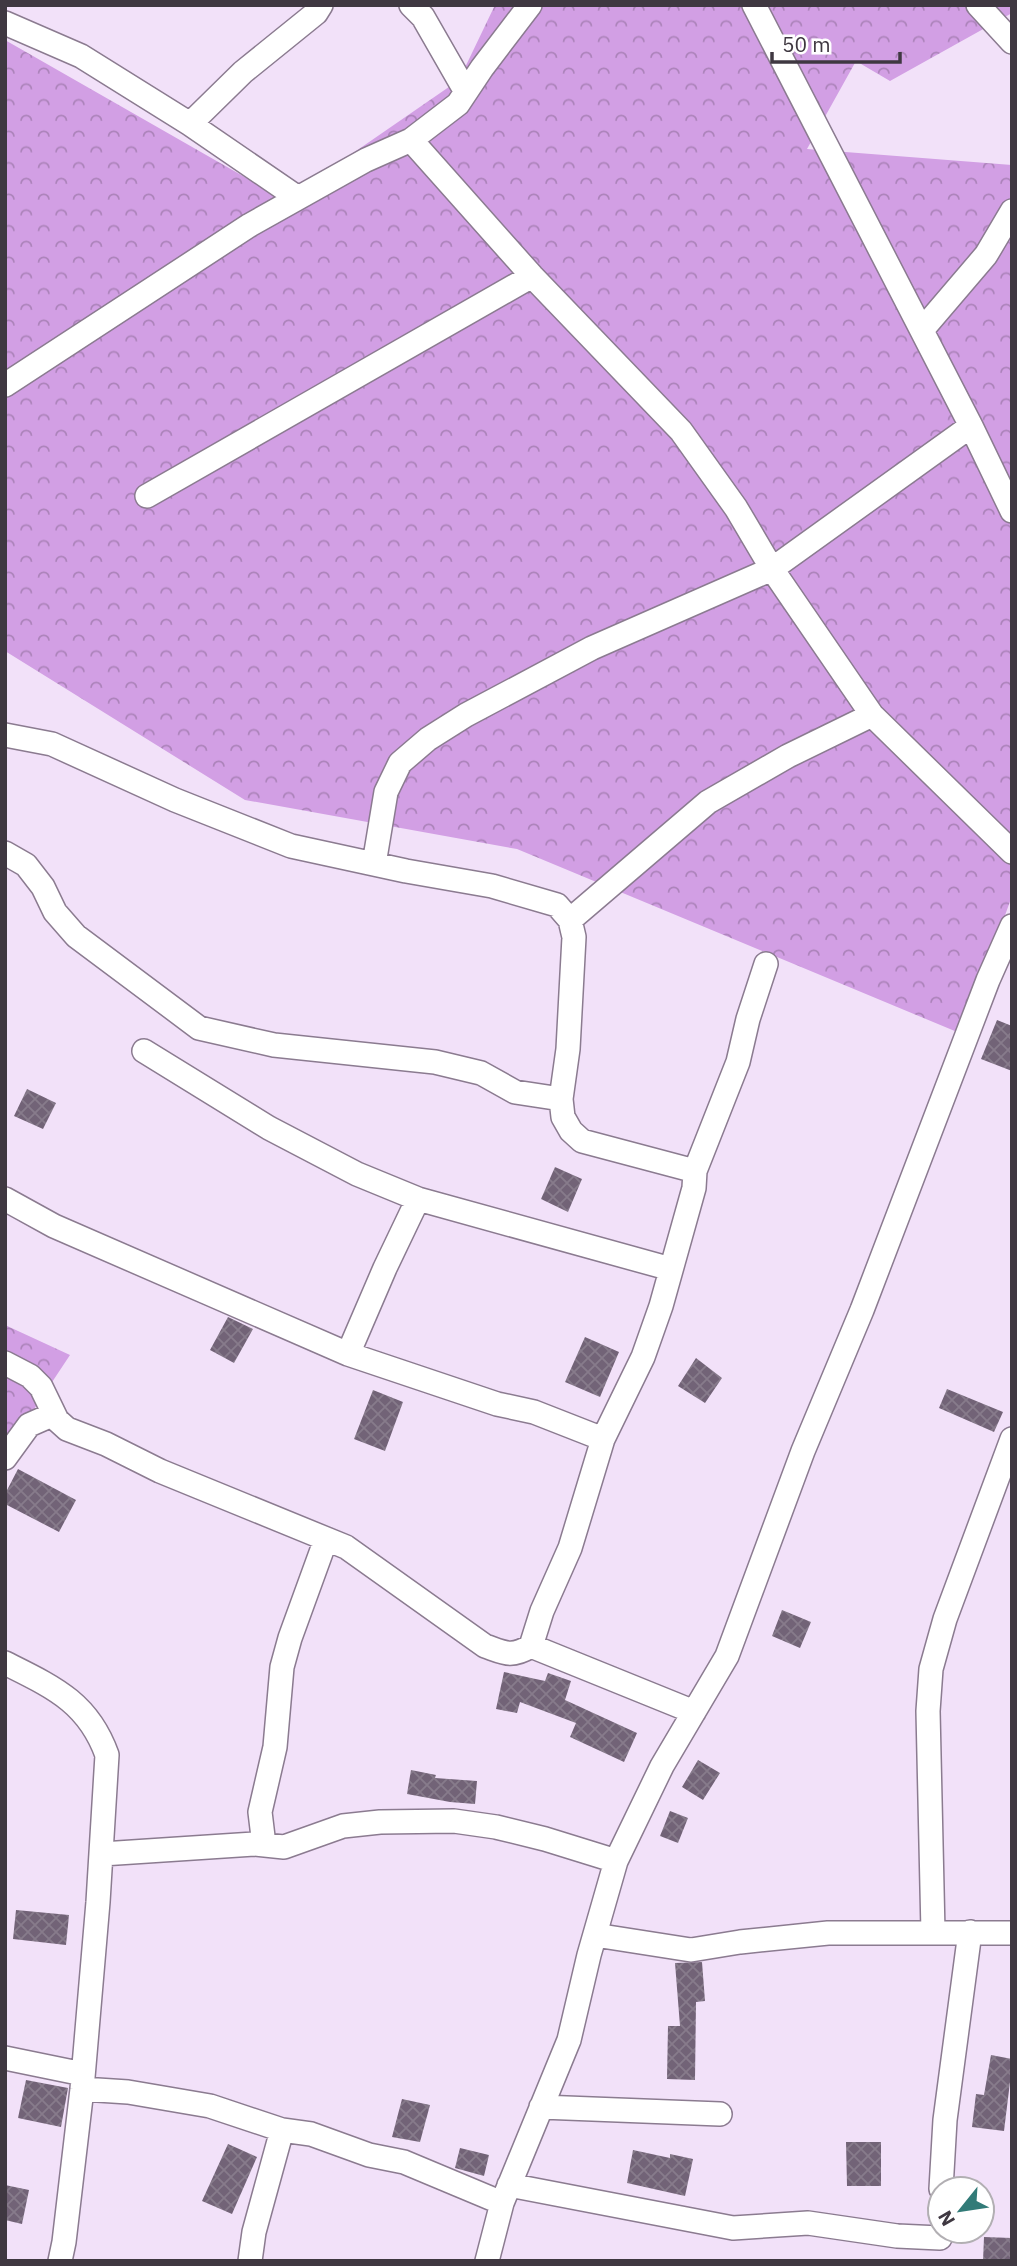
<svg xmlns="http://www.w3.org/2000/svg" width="1017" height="2266" viewBox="0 0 1017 2266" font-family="'IBM Plex Sans',sans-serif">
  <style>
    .forest { fill: url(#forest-crowns) }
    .building { fill: url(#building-cross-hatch) }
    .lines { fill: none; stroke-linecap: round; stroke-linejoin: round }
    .minor-casing { stroke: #8b7b90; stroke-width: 26 }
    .minor { stroke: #fff; stroke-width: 23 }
  </style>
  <defs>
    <pattern id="forest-crowns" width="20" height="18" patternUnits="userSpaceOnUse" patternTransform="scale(1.75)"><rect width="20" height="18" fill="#d29fe4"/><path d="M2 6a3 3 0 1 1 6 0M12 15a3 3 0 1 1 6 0" fill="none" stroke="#ac83ba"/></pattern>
    <pattern id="building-cross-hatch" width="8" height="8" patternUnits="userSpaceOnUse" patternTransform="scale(1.75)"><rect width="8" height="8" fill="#726377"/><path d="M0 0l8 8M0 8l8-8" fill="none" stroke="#877b8b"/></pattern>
  </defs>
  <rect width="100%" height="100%" fill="#f2e1f9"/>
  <!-- forest -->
  <path class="forest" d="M495,5H1012V13L890,81L856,61L807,149L1012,165V896L962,1034L517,849L245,800L5,651V40L285,200L459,80Z
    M5,1325L70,1355L5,1453Z"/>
  <!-- building -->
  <path class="building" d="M997,1020L1012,1026V1071L981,1059Z
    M27,1089L56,1103L43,1129L14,1116Z
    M555,1167L582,1179L568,1212L541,1199Z
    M228,1317L253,1329L234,1363L210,1350Z
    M585,1337L619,1352L600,1397L565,1382Z
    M696,1358L722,1378L705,1403L678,1386Z
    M947,1389L1003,1412L994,1432L939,1408Z
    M373,1390L403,1402L385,1451L354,1439Z
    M18,1469L76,1500L59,1532L5,1504V1494Z
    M782,1610L811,1622L800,1648L772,1636Z
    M504,1672L545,1681L548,1673L571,1681L565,1700L637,1733L624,1762L570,1737L576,1723L520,1702L517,1713L496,1709Z
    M698,1760L720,1773L703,1800L682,1787Z
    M411,1770L436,1775L435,1778L477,1781L475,1804L450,1802L407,1794Z
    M670,1811L688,1818L678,1843L660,1836Z
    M16,1910L69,1915L66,1945L13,1939Z
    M702,1962L705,2001L696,2002L695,2080L667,2079L668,2026H680L675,1963Z
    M991,2055L1012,2059V2082H1010L1004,2131L972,2127L976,2094L984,2095Z
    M26,2080L68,2088L61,2127L18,2118Z
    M402,2099L430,2105L420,2142L392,2137Z
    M846,2142H881V2186H847Z
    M228,2144L257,2157L232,2214L202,2201Z
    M460,2148L489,2155L484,2176L455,2168Z
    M633,2150L670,2158V2154L693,2159L685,2196L627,2183Z
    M5,2185L29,2190L22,2224L5,2220Z
    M984,2237L1012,2238V2261H983Z"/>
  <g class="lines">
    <!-- minor casing -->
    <g class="minor-casing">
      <path id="minor" d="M411,5L423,17L466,92
        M978,5L1012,42
        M5,23L81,56L190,124L298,198
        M190,124L243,72L316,13L321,5
        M411,140L532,276L681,431L736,508L772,569L872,715L1012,852
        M922,330L986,255L1012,211
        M5,385L250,225L366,160L411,140L458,104L482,68L530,5
        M971,426L1012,511
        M147,496L532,276
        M5,735L52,744L175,800L291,846L406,871L492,886L557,905L570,920L574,937L568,1049L561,1099L563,1117L571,1131L582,1141L695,1171
        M5,853L26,865L43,887L55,912L76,936L199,1028L274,1045L435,1062L481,1073L515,1092L561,1099
        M374,864L386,792L400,763L428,739L466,715L592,648L772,569L971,426L754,5
        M570,920L708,802L788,756L872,715
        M144,1051L269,1128L357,1174L418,1199L671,1269
        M5,1199L54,1226L348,1354L497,1404L534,1412L603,1439L570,1548L542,1611L531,1646
        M348,1354L385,1268L418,1199
        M5,1363L30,1376L41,1387L57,1420L67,1429L106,1444L160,1471L346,1547L485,1646C505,1653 511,1658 531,1646L694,1712
        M603,1439L643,1357L661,1306L694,1188L695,1171L738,1062L748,1019L766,964
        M5,1458L29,1425L54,1414
        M5,1663C53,1687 88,1702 107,1755L98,1902L82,2089L64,2242L60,2261
        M264,1845L260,1812L275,1747L282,1667L290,1638L326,1539
        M102,1854L254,1844L284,1847L343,1826L380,1822L454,1821L496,1827L545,1839L616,1861
        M933,1932L928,1711L931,1669L945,1619L1012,1439
        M595,1935L691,1950L740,1942L828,1933H1012
        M5,2058L83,2074
        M82,2089L128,2092L210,2106L282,2130L311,2134L369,2155L404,2162L502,2203
        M541,2107L720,2114
        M509,2185L733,2228L808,2223L897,2236L940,2238
        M941,2189L945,2120L970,1932
        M250,2261L254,2232L282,2130
        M487,2261L502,2203L569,2040L589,1955L616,1861L662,1766L727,1656L803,1451L862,1310L988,980L1012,926"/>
    </g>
    <!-- minor -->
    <use href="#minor" class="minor"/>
  </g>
  <!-- border -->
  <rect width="1017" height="2266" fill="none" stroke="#3f3841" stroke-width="14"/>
  <!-- north arrow -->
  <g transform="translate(961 2210) rotate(240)"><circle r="33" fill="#ffffff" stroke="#b2afb3" stroke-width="2"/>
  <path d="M0-5L12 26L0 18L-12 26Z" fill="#327b78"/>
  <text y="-10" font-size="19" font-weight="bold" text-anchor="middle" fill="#3f3841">N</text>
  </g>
  <!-- scale -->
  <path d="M772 52v10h128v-10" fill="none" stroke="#3f3841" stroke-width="3.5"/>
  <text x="782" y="52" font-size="21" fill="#3f3841" stroke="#ffffff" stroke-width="5" paint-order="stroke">50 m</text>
</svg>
